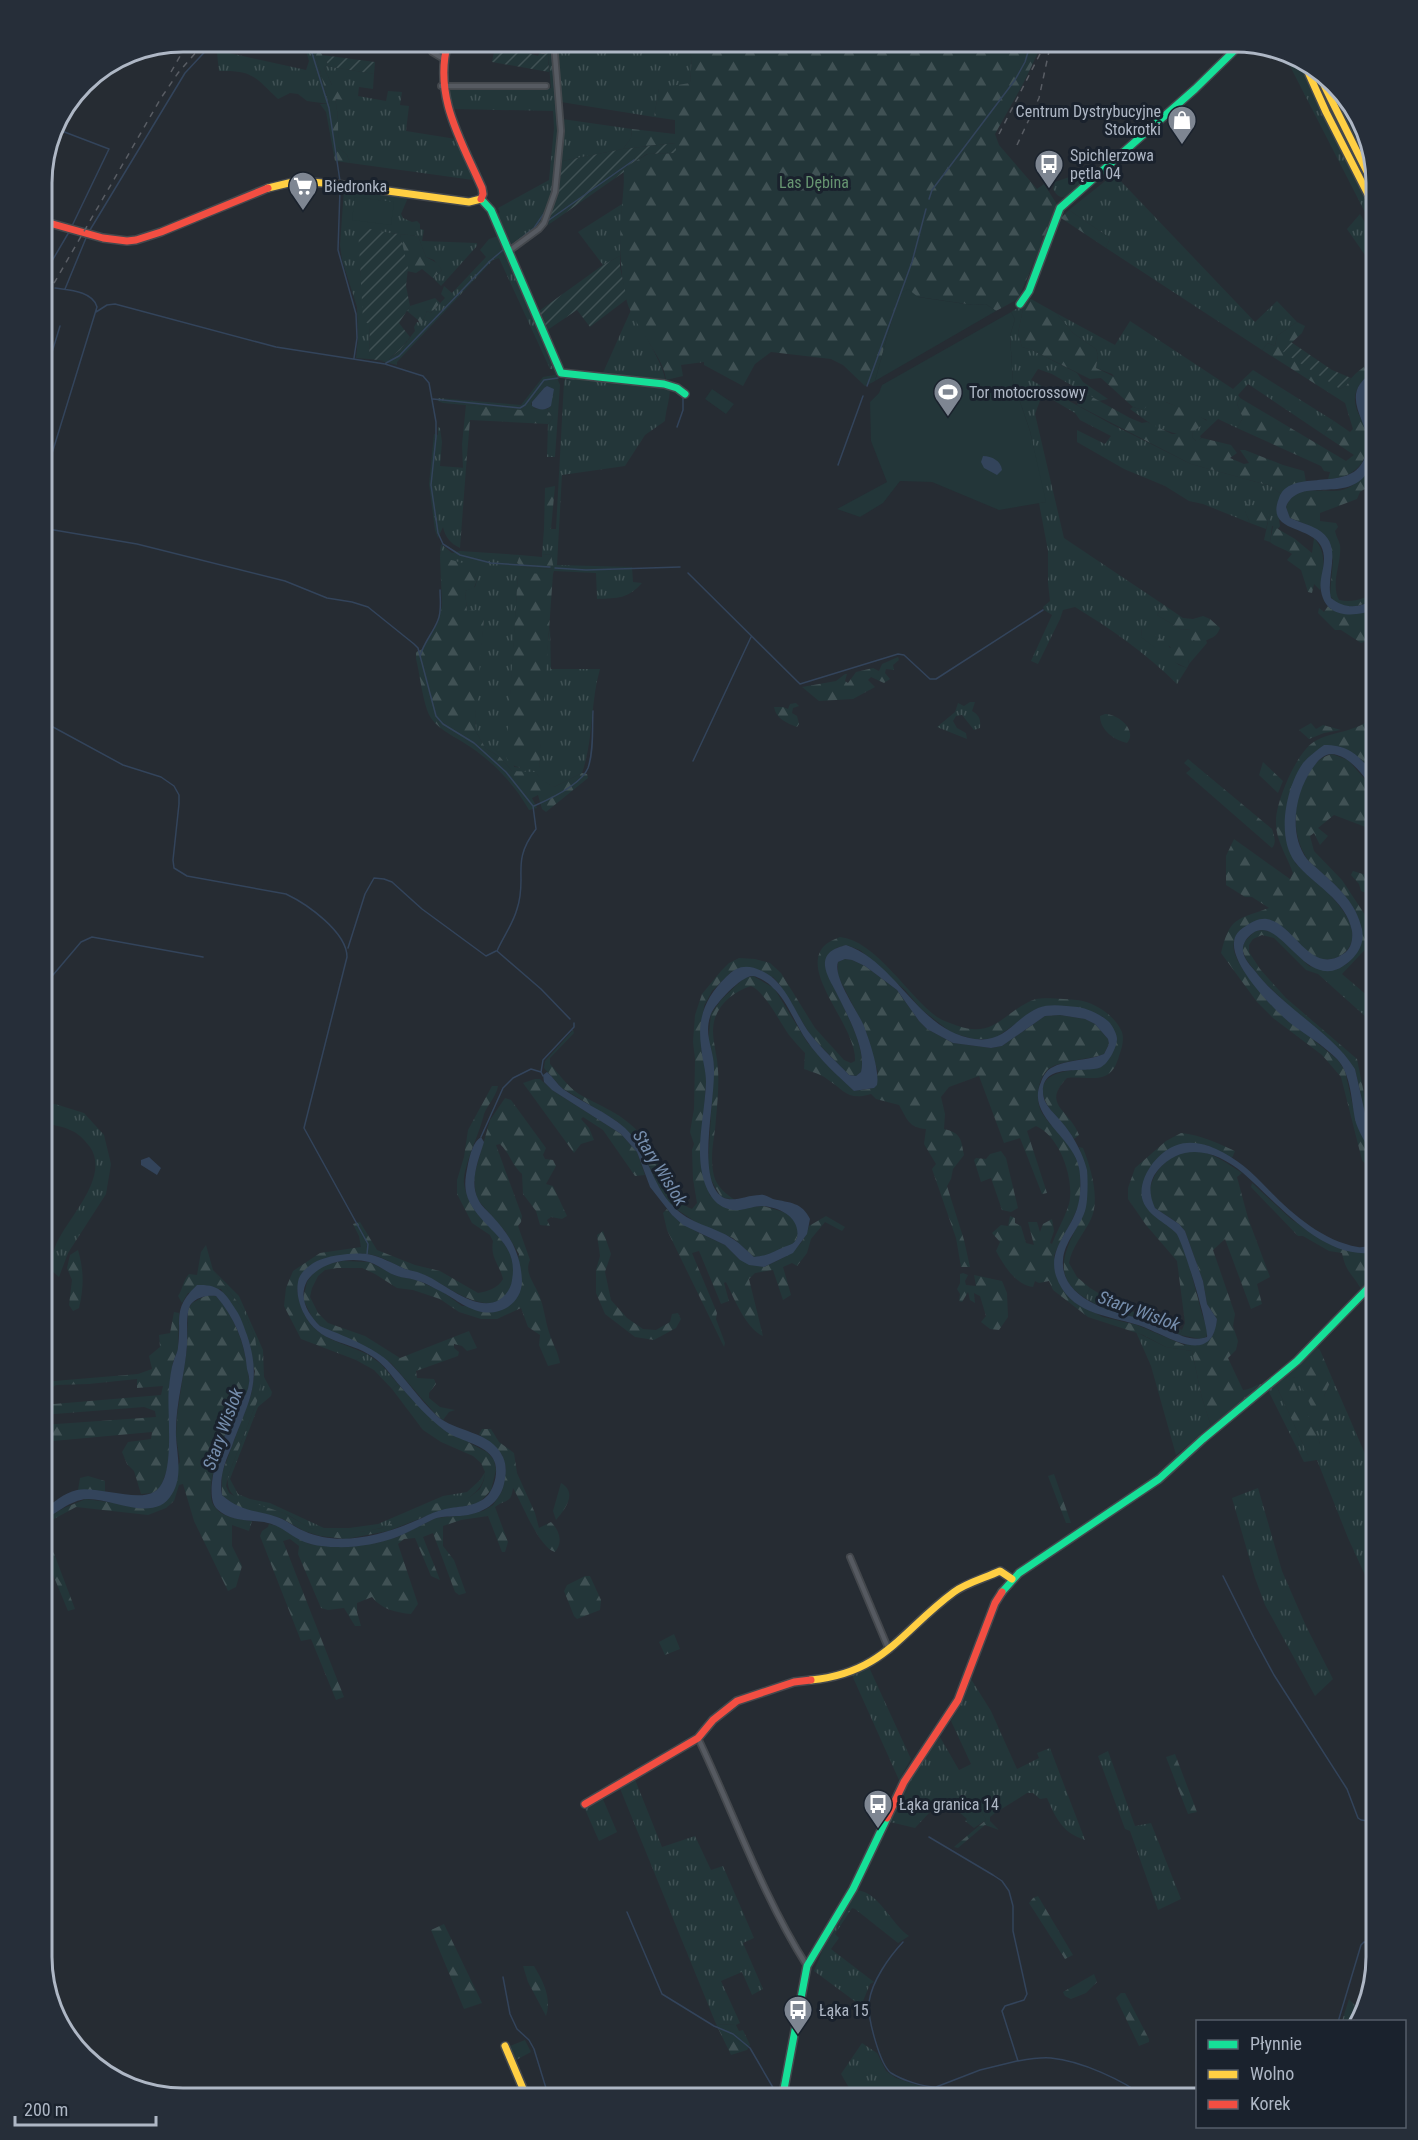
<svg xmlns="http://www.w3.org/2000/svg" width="1418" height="2140" viewBox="0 0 1418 2140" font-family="'Roboto Condensed',sans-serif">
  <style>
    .grass { fill: url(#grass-tufts) }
    .forest { fill: url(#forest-firs) }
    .garden { fill: url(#garden-furrows) }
    .pitch { fill: #233639 }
    .water { fill: #33445b }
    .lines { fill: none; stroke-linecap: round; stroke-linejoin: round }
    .stream { stroke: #33445b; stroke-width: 1.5 }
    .street-casing { stroke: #44484d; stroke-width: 8 }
    .fast-casing { stroke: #44484d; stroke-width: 10 }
    .slow-casing { stroke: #44484d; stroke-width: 10 }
    .jam-casing { stroke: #44484d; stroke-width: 10 }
    .street { stroke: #565a61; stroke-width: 4.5 }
    .fast { stroke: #16e098; stroke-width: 7 }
    .slow { stroke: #ffcf43; stroke-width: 7 }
    .jam { stroke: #f24e42; stroke-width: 7 }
    .rail { stroke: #595d64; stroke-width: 1.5; stroke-dasharray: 6 6; stroke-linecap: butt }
    .labels { text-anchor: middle; stroke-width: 6; stroke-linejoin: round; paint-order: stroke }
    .poi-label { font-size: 16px; fill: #aeb7c5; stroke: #1a222d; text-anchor: start }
    .park-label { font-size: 16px; fill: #669571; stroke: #1a222d }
    .water-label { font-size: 18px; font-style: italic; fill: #768ead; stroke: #1a222d }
    .rim { fill: none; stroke: #aeb7c5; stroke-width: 3 }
  </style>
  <defs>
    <pattern id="grass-tufts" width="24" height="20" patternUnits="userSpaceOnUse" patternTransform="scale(1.5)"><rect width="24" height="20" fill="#233639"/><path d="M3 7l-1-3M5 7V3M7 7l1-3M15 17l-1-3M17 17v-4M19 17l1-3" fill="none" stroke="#405154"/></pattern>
    <pattern id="forest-firs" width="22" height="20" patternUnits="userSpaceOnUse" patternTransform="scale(1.5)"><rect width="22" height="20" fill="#233639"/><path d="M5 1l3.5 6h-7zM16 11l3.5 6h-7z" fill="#405154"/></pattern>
    <pattern id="garden-furrows" width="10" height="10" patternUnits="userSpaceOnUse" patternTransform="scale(1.5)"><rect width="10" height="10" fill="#233639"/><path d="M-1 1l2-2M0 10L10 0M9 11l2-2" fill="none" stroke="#405154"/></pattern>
  </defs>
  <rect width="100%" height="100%" fill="#262c33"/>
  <!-- grass -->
  <path class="grass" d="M547,42H552L559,125L554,185L544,219L539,227L513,246L508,244L496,215L500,212L498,208L549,180L554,128L553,111L453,109L445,87L551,88Z
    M557,42H685L692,59L690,83L659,89L654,117L561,102Z
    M306,51L316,56L329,104L307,101L298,94L290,93L278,99C255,77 253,70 219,71L217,53L225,52L306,70L309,61Z
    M1280,55L1298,61L1376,216V271L1347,229L1360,214L1367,226L1371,224L1291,68Z
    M326,66L374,74L373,89L359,87L358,96L386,101L388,91L402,92L400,105L409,106L406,131L456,139L473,180L350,163L347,155L338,147C338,130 339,115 335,99L356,100L332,85L324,68Z
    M1328,82L1354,112L1361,126L1372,170Z
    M562,119L632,129L631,138L623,149L562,161Z
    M1078,174L1086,176V182C1076,191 1062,207 1053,189L1055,182Z
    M1114,174L1255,322L1277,301L1297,322L1277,336L1275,346L1268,343L1262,350L1106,248L1110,238L1069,210Z
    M344,189L406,197L407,200L401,214L403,218L412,222L417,221L420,224V229L424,230L422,241L477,243V246L441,286L433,278L442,270L434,260L426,257L418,236L380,232L361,260L360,266L362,289L370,324L369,359L356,358L358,338L357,307L342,260L340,245Z
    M622,204L620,256L603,265L578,232Z
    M498,236L560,385L555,457H547L548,424L553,418L547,409L551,406L544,388L532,402L531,404L535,408L521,410L443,403L438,401V398L521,405L543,377L555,375L553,369H550L499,258L493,260L397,362V365L381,361C397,359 406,342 415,331L414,327L417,322L422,323L427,311L431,313L445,298L441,294L444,286L452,293L486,257L480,250L489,239Z
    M1024,304L1018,333L1022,347L1032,350L1077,373L1083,382L1108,399L1099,401L1052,374L1038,369L1031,380L1111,424L1191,464L1271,486L1281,494L1277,506L1280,526L1278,529L1272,526L1270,542L1264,540L1269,517L1245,511L1250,523L1203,504L1189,501L1165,486L1124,469L1077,442V430L1105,444L1111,436L1080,420L1075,413L1053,400L1041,398L1035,414L1064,538L1164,605L1157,615L1182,630L1190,629L1206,640L1207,643L1189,664L1188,659L1142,628L1141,637L1179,665L1187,668L1177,684C1147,654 1111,629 1075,607L1063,610L1060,619L1038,664L1031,661L1052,615L1044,610L1043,607L1050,601L1048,583V551L1039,503L1045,502L1030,431L1013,381L1010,336L1015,319L1011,312Z
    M631,310C638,324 667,369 665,382L602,375Z
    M1056,313L1115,345L1130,321L1233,389L1253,370L1334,421L1324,435L1248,384L1238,395L1240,398L1237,404L1243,418L1237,428L1218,419L1200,436L1201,438L1197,442L1192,437L1193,432L1207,420L1166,402L1180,435L1155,427L1130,409L1133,407L1143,410L1112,374L1096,368L1098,355L1096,349L1073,333Z
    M566,377L662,386L670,388C670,399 666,409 665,421L645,435L625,466L562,475L557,565L632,567L633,582L642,583C628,599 618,598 597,599L596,573L554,571L553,574H518L510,704L514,767L539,769L544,676L550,626L551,669H600C590,703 594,739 582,773L554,787L541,780L537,774L512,771L500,757L486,749L476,732L475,719L476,691L484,619L467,611L465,591L475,587L478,577L440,557L441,544L452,553L460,551L520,555L517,563L522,567L553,569L551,555L542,554L544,529H556L564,382Z
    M438,427L440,428L442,442L440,466L466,468L460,548C451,544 445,537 443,527L438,538L435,530L429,484L434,434L438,435Z
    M970,702H975L972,711C979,715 981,719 980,728L974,730L962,715L956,716L953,721L957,728L966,733L967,739L937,727L955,712L958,703L964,706Z
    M1318,974H1342L1376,1003V1026Z
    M55,1104L84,1113L104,1135L111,1164L106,1194L68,1253L59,1277L51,1270C52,1263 52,1254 55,1247C66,1219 111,1178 90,1147C76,1128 64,1127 42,1123V1106Z
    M213,1270L239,1296L263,1350L264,1377L272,1392L271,1396L258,1407L230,1479L238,1494L250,1499L270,1503L324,1528H349L378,1524L443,1496L467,1492L480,1480L485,1472C484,1484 479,1489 470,1497C423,1513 360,1546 310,1528C302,1524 294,1518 286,1514C279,1511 271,1509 264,1507C245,1501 225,1500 228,1476L258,1399L257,1359L255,1337L242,1308Z
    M1090,1288L1123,1308L1182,1330L1180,1335L1169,1331L1149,1320L1125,1316L1095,1304L1085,1298Z
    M1136,1332L1166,1347L1192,1351L1202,1398L1211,1426L1176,1455L1151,1366Z
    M367,1354L381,1364L398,1384L392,1389L374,1370L356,1360Z
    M1297,1377L1326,1412L1324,1396L1332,1378L1369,1463L1376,1461V1599L1348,1538L1317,1460L1304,1462L1268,1390L1276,1385L1308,1455L1320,1443L1291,1378Z
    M1258,1488L1282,1571L1306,1626L1333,1679L1315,1696L1265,1605L1255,1578L1232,1498Z
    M868,1665L911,1759L899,1780L851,1673Z
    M971,1679L991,1711L1017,1769L1039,1758L1037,1753L1050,1748L1085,1840C1063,1833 1056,1819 1047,1798L1040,1799L1033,1793H1027L995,1813L993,1810L988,1813L976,1801L986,1820L974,1828L965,1821L967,1819L943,1798L915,1828L890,1822L910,1780L940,1737L959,1770L971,1764L951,1721L962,1703Z
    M1108,1751L1135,1826L1151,1823L1181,1899L1158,1910L1130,1831L1125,1829L1098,1756Z
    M634,1777L662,1847L695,1836L711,1870L723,1866L754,1938L743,1943L763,1989L752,1995L742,1972L721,1981L740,2023L736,2025L716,2024L619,1786Z
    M602,1797L617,1832L599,1841L584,1807Z
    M857,1890C880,1893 891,1924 909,1936L898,1943L855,1909L852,1908L835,1934L839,1938L831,1949L827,1946L874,1982L870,1984L863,2001L864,2008L814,1971L825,1944Z
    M1349,1999L1361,2012L1358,2021H1342Z
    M862,2043L877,2053L886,2071L896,2078L926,2088L910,2098H855L841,2074Z"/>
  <!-- forest -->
  <path class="forest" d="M300,42H314L328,64L324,68L332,85L349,87V91L357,101L335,99C339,115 338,130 338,147L347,155L350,163L335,161L326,112L320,104H329L316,56L306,51Z
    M685,42H1043L1023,84L995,134L999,145L1037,189L1044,184L1058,206L1018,299L996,311L986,304L973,305L899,294L875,381L865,386L843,365L831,359L771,352L755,364L743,386L704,365V362L681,365L683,376L666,380C665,359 633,324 627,302C619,270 619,238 622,205C623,192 625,181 623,168L648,154L676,153L675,143L623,149L631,138L632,129L675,134V120L654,117L659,88L690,83L692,59Z
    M1069,210L1110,238L1106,248L1061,218Z
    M400,234L418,236L426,257L437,263L442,270L433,278L422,269L416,273L407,271Z
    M435,298L440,303L431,313L427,311L422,323L420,324L418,320L407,311L410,306Z
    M1031,299L1056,313L1073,333L1096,349L1098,355L1096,368L1146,392L1149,404L1143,410L1133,407L1101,378L1090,379L1032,350L1022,347L1018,333L1024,304Z
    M1297,322L1305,326L1302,333L1286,348L1340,389L1346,386C1352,375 1364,365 1376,361V370C1363,378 1351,390 1356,407C1358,415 1363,421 1366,429C1374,457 1356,479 1328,479L1330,472L1324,471L1321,466L1237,428L1243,418L1237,404L1240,398L1346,461L1354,455L1324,435L1334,421L1350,432L1353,429L1345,403L1262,350L1268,343L1275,346L1277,336Z
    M1376,380V432C1371,413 1358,397 1376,380Z
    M1085,393L1130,418L1142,423L1147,422L1172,434H1179L1165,402L1193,412L1207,421L1193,432L1192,437L1196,441L1202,438L1231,445L1237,453L1230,458L1244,464L1249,463L1240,450H1245L1283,465L1304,471L1306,482L1287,488L1281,494L1271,486L1191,464L1077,405Z
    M466,405L521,410L528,408L547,409L553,418L548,424L470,420L466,468H463L462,444Z
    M1376,448V482L1360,492L1357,499L1320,513V521L1336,523L1338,527L1335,531C1336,536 1339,541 1340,545C1342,563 1330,583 1339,600C1353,603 1365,599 1376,591V598C1361,607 1340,613 1330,595L1333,560L1310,526L1290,518L1286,507C1299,476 1334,502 1354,484C1357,481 1360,476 1363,473C1369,464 1374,458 1376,448Z
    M555,486L551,529H544L545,488Z
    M1245,504L1268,508L1269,517L1266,529L1250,523L1245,511Z
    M1273,526L1295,539L1312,553L1314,538C1328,554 1323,570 1320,590L1314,584L1312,593L1308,592L1301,570L1287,560L1292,554C1284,548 1277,548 1270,542Z
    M542,554L551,555L554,569L522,567L517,563L520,555L542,557Z
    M440,557L478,567V577L474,588L465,591L467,611L478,610L484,619L475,719L476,732L486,749L500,757L512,771L535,772L542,780L554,787L582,773L587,774L588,778L546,812L542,809L538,795L532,798L537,808L529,810C515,785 495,764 472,748C458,738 441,732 431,718C423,706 420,674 416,659V652L423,649L438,622L442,605Z
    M518,573L553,574L539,770C526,768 512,770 506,757Z
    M1164,605L1183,618L1193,619L1203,616L1210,619L1220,628C1216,639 1210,637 1202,643L1188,638L1190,629L1182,630L1157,615Z
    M1328,606L1331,609L1376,610V640L1374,639L1361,643L1341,630H1335L1318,613L1319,608L1324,612Z
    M1142,627L1166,642L1170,648L1175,644L1186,649L1189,664L1187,668L1172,661L1141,637Z
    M898,657L899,660L893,665L894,670L886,669L885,673L890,679L884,683L871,677L868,680L875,687L853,699L819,701L802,687L836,681L845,674H847L845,681L848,683L856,672L873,668L879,671L882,664Z
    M796,703L799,706L793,708L792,713L797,716L799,724L797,727C787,723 776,719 774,707H783L788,709L790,704Z
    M1105,714C1118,714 1138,730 1127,743C1114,740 1100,730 1100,716Z
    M1376,715V777L1361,759L1324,745L1288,798L1295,863C1313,879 1370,922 1347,950C1341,957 1331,961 1322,959C1302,955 1287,928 1267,919L1238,932C1234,939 1232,946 1235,954C1247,988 1309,1036 1338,1060L1345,1071L1357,1125L1376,1159V1177L1362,1160L1341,1077L1322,1055L1273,1018L1257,1002L1221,953C1230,917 1236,920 1269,908L1252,897H1245L1226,885V856L1234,839L1290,879L1293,873C1287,856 1275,839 1276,821C1276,801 1298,748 1317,740C1340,729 1353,734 1376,715Z
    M1311,723L1316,729L1323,725L1341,730L1324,733L1309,739L1299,730Z
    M1332,754L1348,760L1376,792V831L1334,815L1318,828L1328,836L1320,845L1314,833L1310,836L1314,851L1342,880L1369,921L1376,926V938L1342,974H1318L1306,970L1274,938L1262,935L1253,939L1249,945V952L1260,969L1286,998L1357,1059L1369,1118L1376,1124V1144L1368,1126L1355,1069L1261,979L1246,959L1242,949L1245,941L1255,931L1264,930L1276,934L1309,966L1324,970H1334L1347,964L1362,928C1353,902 1342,891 1322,873C1317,868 1309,863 1306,857C1292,834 1293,805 1304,782C1311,768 1317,758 1332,754Z
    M1188,759L1272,829C1274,836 1277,842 1272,848L1186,773L1191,769L1184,763Z
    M1263,762L1283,781L1278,793L1259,775Z
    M1353,871L1376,878V897L1361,891L1359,884L1351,875Z
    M840,937C875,940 909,997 937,1017C943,1021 951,1023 958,1026C997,1039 1005,1009 1036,999C1043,997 1068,999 1077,1000C1094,1002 1113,1014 1121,1030C1125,1038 1122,1048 1119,1056C1117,1063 1114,1071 1107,1075C1097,1081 1079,1076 1067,1078C1041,1105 1069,1109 1079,1135L1074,1139C1066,1128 1055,1118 1048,1106C1026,1068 1078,1070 1100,1068L1116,1034L1110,1024L1102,1016L1038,1008L994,1039H974L952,1033L921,1009L906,991L860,950L846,945L836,948L825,965C834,995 868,1042 861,1072L856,1076L849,1075L811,1036L780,985L773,977L732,971L712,991L704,1006L701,1047L706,1071V1083L701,1151L710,1196L753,1207L763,1206L777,1210L789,1214L797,1224L799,1232L795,1243L766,1256L754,1257L733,1238L697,1223L672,1206L660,1190L639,1144L618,1122L562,1088L544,1068L545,1061L573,1030L574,1033L550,1058V1064C559,1074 568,1087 579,1094C605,1109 628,1115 646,1142C656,1158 673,1204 692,1209L697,1203L693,1179L692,1150L694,1144L690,1132L694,1109L695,1059L693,1042L695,1015L702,994L721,971L729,963L739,958L755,959L770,963L781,973L815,1028L844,1060L851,1063L855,1061C857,1028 804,978 821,950C825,943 833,940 840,937Z
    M845,959L852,960L865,966L897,990L919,1021L927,1029L953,1043L991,1048L1002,1046L1045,1016L1060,1015L1085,1019L1095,1024L1108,1039L1109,1044L1104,1054C1089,1060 1058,1060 1047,1070C1037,1081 1035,1101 1042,1113C1054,1132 1077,1145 1080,1170C1081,1181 1081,1196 1078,1206C1073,1221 1060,1240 1054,1256L1068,1297L1077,1304L1103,1317L1137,1325L1184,1345L1213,1335L1217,1319L1207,1304L1203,1281L1185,1231L1179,1224L1155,1208C1152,1203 1150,1197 1150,1191C1152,1169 1174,1150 1196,1151C1212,1152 1228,1164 1242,1173L1237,1177L1248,1218L1270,1277L1257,1284L1262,1304L1251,1309L1225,1239L1213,1250L1235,1314L1233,1326L1238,1341L1236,1350L1228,1358L1243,1390C1250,1390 1255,1385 1261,1384V1387L1211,1426L1202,1398L1192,1351L1166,1347L1143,1335L1088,1317L1053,1290L1049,1281L1039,1283L1035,1281L1033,1287C1016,1285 1004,1266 996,1251L1000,1242L992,1233L1001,1225L1008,1226L1010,1216L1015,1218V1223L1021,1226L1026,1243L1034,1245L1028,1222H1037L1040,1232L1043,1224L1052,1219L1054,1231L1050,1243L1052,1244C1057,1231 1065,1217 1069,1204C1075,1180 1060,1136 1036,1126L1027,1131L1047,1193L1042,1194L1020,1138L1004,1143L979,1076L949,1087L941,1097L945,1114L944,1129C961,1133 961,1139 964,1155L953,1169L951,1179L947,1186L964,1240L970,1267H961L956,1238L932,1169L936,1164L924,1144L926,1129C909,1128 907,1119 899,1105L876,1099L871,1094C848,1101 845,1091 827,1079C821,1074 812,1072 804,1069L805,1053C799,1047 794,1041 789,1035C779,1021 765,992 751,986C736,991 721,1001 715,1018C711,1031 714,1041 716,1054C720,1073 718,1098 716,1118C715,1138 709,1155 714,1176C717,1187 726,1194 735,1200L721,1197L710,1178L708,1165L714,1065L708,1043L711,1014L721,1000L744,978L753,976L774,988L807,1042L827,1065L854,1091L874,1088L878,1072L864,1027L838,976V962Z
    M535,1079H540L552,1090L621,1134L637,1152L645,1175L635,1176L603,1130L583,1117L581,1119L589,1128L594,1140L581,1144L574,1153L523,1083Z
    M492,1086H498C496,1097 488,1104 484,1114C480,1133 462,1168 464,1184C470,1224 524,1239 512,1283C500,1327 448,1287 427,1276C420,1273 412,1271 405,1269C393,1264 380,1255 367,1254C354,1253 339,1256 326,1258L297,1290C306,1337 328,1337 367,1354L356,1360L301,1339L284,1306L286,1288L293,1271L320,1253L361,1247L359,1236L353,1224L360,1222L377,1250L415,1265L440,1271L478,1293C488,1291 497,1289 503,1279C499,1263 490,1258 493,1241L490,1235L472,1223L457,1194V1180L464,1157L468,1130Z
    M505,1098L511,1100L546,1148L543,1155L545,1159L553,1160L556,1166L546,1184L553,1186L567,1216L562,1219L551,1217L547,1220L550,1226L540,1225L536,1211L523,1194L522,1174C511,1164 511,1155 500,1144L496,1145L522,1216L521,1222L518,1226L530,1260C524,1273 534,1282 539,1295C544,1306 545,1320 549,1332C552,1343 558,1351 560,1363L548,1366L539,1345L540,1335L528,1327L521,1308L497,1319H481L459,1312L440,1299L413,1290L397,1288L375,1274L362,1268H337L325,1270L318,1276L312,1288L310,1297L318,1313L328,1323L365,1336L400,1358L469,1331L477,1348L467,1351L462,1346L454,1344V1348L459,1352L458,1356L416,1371L417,1378L434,1379L436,1384L429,1393V1398L440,1407L455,1410L449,1412L443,1420L437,1416L391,1363L320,1326L313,1319L303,1299L307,1282L315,1271L328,1264L343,1261L369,1262L397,1276L417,1280L443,1292L462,1306H509L519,1254L505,1231L477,1199L475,1189L474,1176L490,1120Z
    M1181,1133C1201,1135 1217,1143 1235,1151L1232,1158L1207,1145L1168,1150L1148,1170L1147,1208L1178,1234L1184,1246L1202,1314L1208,1331L1206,1337L1200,1339L1180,1335L1185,1323L1177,1261L1146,1225L1128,1199V1188L1135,1168L1166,1141Z
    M1079,1147L1083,1148C1091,1168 1101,1201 1090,1221C1082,1236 1072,1247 1069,1263L1077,1277L1090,1288L1085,1298C1052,1277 1064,1253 1078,1224C1080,1219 1085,1213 1085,1207C1089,1185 1086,1168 1079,1147Z
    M1001,1151L1006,1158L1018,1208L1011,1212L1002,1210L991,1178L981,1182L974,1160L976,1158L986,1159L990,1154Z
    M1252,1183L1291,1219L1325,1242L1371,1253L1376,1252V1274L1361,1289C1352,1273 1346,1273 1342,1253L1329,1251L1303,1236H1298L1251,1187Z
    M667,1209L672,1215L697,1232L725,1245L740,1260L764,1267C785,1258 803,1249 809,1226L826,1216L845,1227L842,1231L825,1222L811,1239L807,1253L797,1266L792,1263L783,1267L791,1295L783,1300L773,1270L755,1273L749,1279L763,1336C746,1329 734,1298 726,1282L724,1283L729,1301L721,1304L699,1251L692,1253L717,1313L716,1319L725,1343L724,1347L667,1230L663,1213Z
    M603,1231L611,1254L605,1272L611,1300L627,1318L643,1329L656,1330L670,1322L672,1314L678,1313L681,1319L676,1328L654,1340L635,1337L605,1314L596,1293V1270L600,1256L597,1235Z
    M206,1245L213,1270L242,1308L255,1337L261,1381L258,1399L228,1476L226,1486L229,1493L238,1498L284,1513L310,1528L331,1532H360L382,1528L433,1504L470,1497L480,1489L484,1480L485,1472L481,1463L473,1456L441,1442L423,1430L392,1389L398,1384L415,1402L471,1444L487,1452L494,1460L496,1470L491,1490L478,1504L442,1510L388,1531L346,1539L320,1536L304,1531L281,1518L238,1508L222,1495V1473L251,1395L255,1371L221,1289L188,1293L182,1303L178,1296C183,1289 183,1280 189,1274L197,1275L201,1252Z
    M78,1250C84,1271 84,1287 79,1308L73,1311L69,1305L72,1280L67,1268L70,1255Z
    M963,1273L968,1275L965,1281L966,1285L976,1286L974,1275L1002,1281L1007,1293L1008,1317L999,1330L990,1329L981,1322L986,1316L980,1296L974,1293L975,1303L970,1300L968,1292L962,1302L959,1301L960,1294L957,1289L960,1283V1274Z
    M207,1295L216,1296C235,1317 244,1343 248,1371C248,1376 250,1380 249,1385C247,1395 239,1404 234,1414C226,1432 202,1489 214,1506C222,1518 239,1519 252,1521L249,1531L232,1525V1546L242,1566L236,1587L228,1591L194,1521L183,1484L179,1485L174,1501L166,1508L148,1515L76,1507L52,1520L44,1527L75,1609L68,1611L42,1548V1521L64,1508L86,1499L149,1508L180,1462L176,1436L177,1416L187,1348L188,1310L192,1303Z
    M174,1312L179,1313L178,1350L173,1362L169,1388V1464L161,1486L153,1493L141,1494L134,1471L127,1464L122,1452L128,1442L151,1439L152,1432L42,1442V1425L156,1417L155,1411L144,1407L42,1415V1405L161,1395L163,1386L137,1388V1379L89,1384L56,1385L42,1394V1382L138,1374L152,1369L149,1356L160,1347L159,1335L170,1333Z
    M1316,1346L1320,1350L1332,1378L1324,1396L1330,1405L1326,1412L1330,1423L1320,1425L1297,1377L1292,1378L1320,1443L1315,1453L1308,1455L1276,1385Z
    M482,1429H491L499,1442L514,1453L517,1473L535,1513L539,1528L551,1522C560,1531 563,1542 555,1552C539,1548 522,1503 513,1488C511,1504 506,1499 495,1507L508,1542L505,1552H502L488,1516L461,1520L443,1526V1546L454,1560L466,1593L459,1595L455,1592L433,1533L423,1537L440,1580L431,1576L415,1538L404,1539L398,1544L418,1604L411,1614C397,1613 381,1609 372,1597L357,1603V1612L361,1626H355L344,1608L328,1610L321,1608L298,1554L299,1546L290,1539L283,1541L344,1697L336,1700L311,1639L301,1641L260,1536L262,1531L268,1527L269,1524L283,1527L309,1544L338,1547L377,1543L397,1537L436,1518L465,1515L483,1511L493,1505L502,1491L506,1468L502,1455L479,1434Z
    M1054,1474L1071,1523H1066L1048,1476Z
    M88,1476L105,1481V1492L78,1490L80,1478Z
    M561,1483C578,1493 565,1509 556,1520L553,1511Z
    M585,1576H590L601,1600L600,1610L577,1619L574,1616L564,1591L567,1585Z
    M674,1634L680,1649L665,1655L659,1642Z
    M1175,1754L1197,1812L1188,1814L1166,1757Z
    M975,1799L984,1805L988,1812L994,1810L995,1813L990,1817V1821L999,1830L985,1825L958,1848L954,1847L986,1820Z
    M1038,1896L1073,1955L1065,1959L1029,1903L1033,1898Z
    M444,1924L482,2003L464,2009L431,1930Z
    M523,1966H534C543,1981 552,1998 546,2016L528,1982Z
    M1094,1974L1097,1982L1086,1993L1071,1999L1065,1996L1063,1992Z
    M1121,1993H1125L1149,2039V2042L1139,2046L1116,1998Z
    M716,2024L736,2025L739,2031L743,2030L750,2045L747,2050L731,2055Z
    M525,2040L531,2052L516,2060L510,2046Z"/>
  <!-- garden -->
  <path class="garden" d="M496,42L538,56L540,52L548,53L549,72L492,62Z
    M322,55L375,62L374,74L326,66L328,64Z
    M676,143V153L647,154L624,168V172L548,225L559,185L562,161L623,149Z
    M358,228C373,228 384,233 400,234L408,268L406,286L410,306L399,323L410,337L400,350L386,361L369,359L370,325L363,320Z
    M620,256V267L627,299L590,327L577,310L546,331L539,311L603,265Z
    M1291,342L1332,370L1351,378L1346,386L1340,389L1283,352Z"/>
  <!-- pitch -->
  <path class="pitch" d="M355,197L394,202L391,225L352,220Z
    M908,289L918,297L973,305L986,304L996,311L875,381L899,294Z
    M1011,312L1015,319L1010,336L1013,381L1030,431L1046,502L999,510L932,482L900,481L883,503L860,517L837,509L887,482L871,441L870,402L879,393L882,385Z
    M712,389L734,404L726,414L705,399Z"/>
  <!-- water -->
  <path class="water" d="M1376,370V380C1359,397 1369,408 1375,426C1380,442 1375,465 1363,478C1340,501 1298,477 1286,507L1290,518C1299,522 1308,524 1317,529C1345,545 1325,574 1331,598C1346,610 1361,608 1376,598V609C1356,617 1326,620 1321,591C1318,576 1329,562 1321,546C1310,525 1265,533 1279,498C1289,469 1342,490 1360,466C1388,429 1326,400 1376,370Z
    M547,386L554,389L551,406C545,411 539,410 532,406V402L544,388Z
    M983,456C992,456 1001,461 1002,470L997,475L984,468L981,462Z
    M1324,745C1351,745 1360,757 1376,777V792C1365,779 1354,760 1337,755C1326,751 1318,760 1312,769C1295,793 1288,834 1307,859C1310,863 1316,867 1320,871C1339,888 1356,903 1362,929C1364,941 1361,949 1353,958C1308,1004 1283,913 1253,933C1247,937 1242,944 1243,951C1244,959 1250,965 1255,971C1283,1008 1332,1032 1355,1069L1368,1126L1376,1144V1159C1369,1149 1360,1135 1356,1123C1351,1103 1352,1075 1337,1059C1323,1045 1306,1035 1290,1023C1273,1009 1232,966 1234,943C1234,935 1239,930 1246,926C1252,922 1259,918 1267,919C1295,924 1310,976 1343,954C1351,949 1353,940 1352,931C1346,899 1313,885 1295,862C1276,837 1286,787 1303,763C1309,756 1316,751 1324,745Z
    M846,945C897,962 919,1032 975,1039C1006,1043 1013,1019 1038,1008C1050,1003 1065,1006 1078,1007C1089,1009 1102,1015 1110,1023C1113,1027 1117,1034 1117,1039C1117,1048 1107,1066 1099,1068C1082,1073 1042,1063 1043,1092C1043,1106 1057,1115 1065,1126C1075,1139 1083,1154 1087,1170C1088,1178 1088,1203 1085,1211C1080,1227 1064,1242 1063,1260C1060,1299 1113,1313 1143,1319C1164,1323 1184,1345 1207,1337C1209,1329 1183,1241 1176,1233C1165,1222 1146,1215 1142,1198C1138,1177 1158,1151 1177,1145C1187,1141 1200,1143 1209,1146C1228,1153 1247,1167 1261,1182C1287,1209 1319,1240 1358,1247C1364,1248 1370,1245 1376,1244V1252C1323,1262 1278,1203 1243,1173C1217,1151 1183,1141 1158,1170C1148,1182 1149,1195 1155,1208L1179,1224L1185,1231L1203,1281L1207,1304L1217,1319C1212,1370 1164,1333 1138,1325C1106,1315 1069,1314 1056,1276C1047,1248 1072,1230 1078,1205C1081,1194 1081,1179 1079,1168C1074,1137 1025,1116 1041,1082C1043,1076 1046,1071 1051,1068C1067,1059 1087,1061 1104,1054L1109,1044L1108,1039L1095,1024L1085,1019L1060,1015L1045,1016L1002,1046L991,1048L953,1043L927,1029L919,1021L897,990L865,966L852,960L845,959L838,962C833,978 857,1010 864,1026C869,1040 880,1070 877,1085L874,1088L854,1091C837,1075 820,1060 807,1041C796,1026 787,1000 773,988C769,983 759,977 753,976C742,975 715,1004 711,1014C703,1035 714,1049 714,1068C715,1101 700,1162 715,1189C726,1208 743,1195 760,1195C765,1194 768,1197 773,1199C790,1203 802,1202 810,1219L807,1234L793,1253L764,1267L749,1265L740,1260L725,1245L683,1225L672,1215L650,1187L637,1152L621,1134L552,1090L544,1082L543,1075L547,1072C553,1077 557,1084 563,1089C583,1103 607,1112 625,1128C648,1150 651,1184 673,1206C689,1224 714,1226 733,1239C741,1244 747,1251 754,1257C766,1256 771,1253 782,1248C789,1244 793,1246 797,1238C801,1218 780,1207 762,1206C755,1206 747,1209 740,1210C717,1212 706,1193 702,1173C696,1144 705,1112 706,1082C706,1070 702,1059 701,1046C697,1017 706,997 726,977C737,965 748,964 762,971C787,982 795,1015 811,1035C822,1049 837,1062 849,1075L856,1076L861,1072C867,1049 846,1013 836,992C832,984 826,975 825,966C824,952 835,948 846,945Z
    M481,1137L484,1142C479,1159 469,1181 478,1199C481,1206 488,1211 493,1217C511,1236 521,1255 522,1281C522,1295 513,1307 499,1311C476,1318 458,1300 440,1291C432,1287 424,1282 415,1280C409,1278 403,1278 397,1276C387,1273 379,1265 369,1262C348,1256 319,1263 307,1281C298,1298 308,1314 320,1326C341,1335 375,1347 391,1364C407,1380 419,1399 436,1415C455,1433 491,1430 503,1457C507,1466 506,1475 504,1484C499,1506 478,1516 456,1516C448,1517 441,1516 434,1519C421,1525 410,1532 397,1537C378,1544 355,1548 335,1547C324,1547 310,1545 300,1540C285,1532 282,1526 264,1522C248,1520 229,1521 217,1509C202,1494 222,1441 230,1423C235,1410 248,1396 249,1383C250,1378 248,1373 247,1369C245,1342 234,1317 216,1296C207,1295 197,1297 191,1304C185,1313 188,1334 187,1345C185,1375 175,1405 176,1436C177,1455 183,1476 172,1494C155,1524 112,1498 87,1499C70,1500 56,1514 42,1521V1510C54,1503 63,1493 77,1490C97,1486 137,1502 154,1492C177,1479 166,1412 169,1387C170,1378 171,1368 174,1360C175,1356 178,1352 178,1347C182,1318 172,1309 197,1285C219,1284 225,1292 236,1310C241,1317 244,1327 247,1335C263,1383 248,1402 232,1446C225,1462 219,1477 222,1495C239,1511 255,1510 277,1517C287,1520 294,1527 304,1531C341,1548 387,1534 422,1518C429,1514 437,1511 445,1509C460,1506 477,1507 488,1495C495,1486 500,1468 492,1457C482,1443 458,1441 444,1430C428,1418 414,1402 401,1387C392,1377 385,1365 373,1357C347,1339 320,1346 303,1312C299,1303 296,1292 298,1282C299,1273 309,1265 317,1261C329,1255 355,1252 367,1254C380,1256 394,1264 405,1269C412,1271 419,1272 425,1275C444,1283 476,1313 499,1300C506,1296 511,1288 512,1280C519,1242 486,1232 470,1203C463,1189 465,1179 468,1164C470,1155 473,1142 481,1137Z
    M149,1157L161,1168L157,1175L141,1165V1160Z"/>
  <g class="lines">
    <!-- stream -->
    <path class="stream" d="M306,42L312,53L329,108L340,181
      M551,42L558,130L557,152
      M54,128L109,149L71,228
      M340,189L338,250L356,314L357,338L354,358
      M551,196L553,186
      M929,199L932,190L1015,80L1025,62L1031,42
      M549,220L634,160
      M90,230L185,73L214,42
      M512,245L534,228L547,209
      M42,278L69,232
      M42,281L44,282
      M65,289L86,238
      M96,312L107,305L115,304L276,347L385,364L423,376L429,383L436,422V437L431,485L438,533L443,544L460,555L491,563L550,567
      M386,363L399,356L490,261L503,250
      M566,378L574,379
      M596,381L660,387
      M42,385L60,326
      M867,386L912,262L926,209
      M433,399L520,408L525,405L544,380L558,378
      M677,427L683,410V397
      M838,465L863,396
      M42,486L97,307C93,291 68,290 55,288
      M42,528L137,544L285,581L327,598L352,602L368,607L414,644L418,648L436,716L443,724L474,743L506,772L533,806L536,829C510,863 528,876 517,909C513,924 503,937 497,951L541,989L570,1019
      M555,568L586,570L680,567
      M688,573L800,684L898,654L904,655L930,679H936L1043,610
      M420,656C424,642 433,633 438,620C442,610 440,600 440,590
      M42,721L123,765L161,777L174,786L179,795V804L173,860L174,868L187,876L286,894C307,904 347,932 347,957L304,1128L368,1244L367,1254
      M693,761L751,637
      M534,806C550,799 581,785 588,768C594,751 592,729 593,711
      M348,948L365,894L374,878L384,879L392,882L422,909L486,956L496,951
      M42,988L81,942L92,937L203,957
      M541,1072L543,1060L574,1027V1023
      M481,1137L503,1088L513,1078L531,1069L541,1072L543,1076
      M1223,1576L1254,1638L1274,1675L1347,1789L1358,1818L1361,1820L1376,1822
      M929,1837L993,1875L1002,1881L1009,1891L1013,1906V1931L1027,1994L1024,2000L1005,2006L1002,2011L1018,2061C1029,2059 1040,2057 1051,2058C1082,2061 1122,2080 1147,2098
      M627,1912L662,1994L714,2026L733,2034L750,2048L775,2091L772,2098
      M903,1942C889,1957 872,1981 869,2002C867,2017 880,2065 891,2073C902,2080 923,2087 936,2087L980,2070L1017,2061
      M503,1977L510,2014L517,2029L529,2040L534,2049L549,2098
      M1338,2022L1361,1945L1364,1942L1376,1943
      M914,2098L928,2088"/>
    <!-- street casing -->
    <g class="street-casing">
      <path id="street" d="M427,42L432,52L442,58
        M543,42V50
        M441,86H546
        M509,251L539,229L544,223L555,192L561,131L554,42
        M850,1557L889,1650
        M698,1738C734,1814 762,1895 807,1966"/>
    </g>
    <!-- fast casing -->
    <g class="fast-casing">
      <path id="fast" d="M481,199L491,210L561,373L664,384L677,388L685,394
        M1020,304L1029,291L1060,208L1195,89L1243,42
        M1002,1592L1019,1573L1159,1479L1203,1439L1297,1361L1376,1280
        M776,2098L784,2089L807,1966L853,1889L887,1818"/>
    </g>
    <!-- slow casing -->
    <g class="slow-casing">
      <path id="slow" d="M1304,63L1326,112L1376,210
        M1316,69L1376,190
        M268,188L297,181L336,184L469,202L481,199
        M811,1680C884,1673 901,1631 954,1592C966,1583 985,1578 1000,1571L1012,1579
        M505,2046L527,2098"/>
    </g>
    <!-- jam casing -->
    <g class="jam-casing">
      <path id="jam" d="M448,42C433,96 461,140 482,188L483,194L481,199
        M42,221L103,238L127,241L136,240L161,232L268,188
        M585,1804L698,1738L713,1720L737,1701L794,1682L811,1680
        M887,1818L904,1782L958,1700L995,1603L1002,1592"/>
    </g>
    <!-- street -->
    <use href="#street" class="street"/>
    <!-- fast -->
    <use href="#fast" class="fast"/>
    <!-- slow -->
    <use href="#slow" class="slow"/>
    <!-- jam -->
    <use href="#jam" class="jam"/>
    <!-- rail -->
    <path class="rail" d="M171,72L188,42
      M999,134L1042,50
      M1017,145L1039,98L1051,42
      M42,304L161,98L178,73L205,42"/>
  </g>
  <!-- icons -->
  <defs>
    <g id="shop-pin" transform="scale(1.5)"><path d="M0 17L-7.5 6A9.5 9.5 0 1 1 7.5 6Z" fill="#7e8692" stroke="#1a222d"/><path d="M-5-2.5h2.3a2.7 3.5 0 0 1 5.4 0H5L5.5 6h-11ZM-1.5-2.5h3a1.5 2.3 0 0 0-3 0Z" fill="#fff"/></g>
    <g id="bus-pin" transform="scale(1.5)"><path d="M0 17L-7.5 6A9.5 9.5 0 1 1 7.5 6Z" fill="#7e8692" stroke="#1a222d"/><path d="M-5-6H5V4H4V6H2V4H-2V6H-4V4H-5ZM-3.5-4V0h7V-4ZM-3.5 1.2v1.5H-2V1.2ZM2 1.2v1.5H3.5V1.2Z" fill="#fff"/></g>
    <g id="supermarket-pin" transform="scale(1.5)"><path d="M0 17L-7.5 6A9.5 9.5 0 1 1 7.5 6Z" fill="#7e8692" stroke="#1a222d"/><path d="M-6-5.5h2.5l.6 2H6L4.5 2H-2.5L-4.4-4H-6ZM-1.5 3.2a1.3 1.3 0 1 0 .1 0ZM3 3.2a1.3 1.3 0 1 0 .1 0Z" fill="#fff"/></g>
    <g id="stadium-pin" transform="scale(1.5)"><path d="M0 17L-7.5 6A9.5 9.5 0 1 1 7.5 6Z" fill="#7e8692" stroke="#1a222d"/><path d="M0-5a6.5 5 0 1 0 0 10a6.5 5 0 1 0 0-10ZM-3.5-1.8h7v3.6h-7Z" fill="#fff"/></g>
  </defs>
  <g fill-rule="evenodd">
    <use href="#shop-pin" x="1182" y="120"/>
    <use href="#bus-pin" x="1049" y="164"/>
    <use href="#supermarket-pin" x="303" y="186"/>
    <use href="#stadium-pin" x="948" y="392"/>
    <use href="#bus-pin" x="878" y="1804"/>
    <use href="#bus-pin" x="798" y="2010"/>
  </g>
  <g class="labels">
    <!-- poi labels -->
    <g class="poi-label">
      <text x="1161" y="117" text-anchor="end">Centrum Dystrybucyjne<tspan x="1161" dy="18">Stokrotki</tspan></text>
      <text x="1070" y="161">Spichlerzowa<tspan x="1070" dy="18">pętla 04</tspan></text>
      <text x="324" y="192">Biedronka</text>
      <text x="969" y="398">Tor motocrossowy</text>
      <text x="899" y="1810">Łąka granica 14</text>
      <text x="819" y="2016">Łąka 15</text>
    </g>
    <!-- park labels -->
    <g class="park-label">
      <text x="814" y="188">Las Dębina</text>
    </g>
    <!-- water labels -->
    <g class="water-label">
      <text transform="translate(660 1168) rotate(58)" y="6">Stary Wislok</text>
      <text transform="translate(1139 1311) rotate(20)" y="6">Stary Wislok</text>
      <text transform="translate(223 1429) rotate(-70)" y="6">Stary Wislok</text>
    </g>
  </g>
  <!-- crop -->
  <path d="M0 0H1418V2140H0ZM183 52H1235A131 131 0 0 1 1366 183V1957A131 131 0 0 1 1235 2088H183A131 131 0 0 1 52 1957V183A131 131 0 0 1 183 52Z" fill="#262e39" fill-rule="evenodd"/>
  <path class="rim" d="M183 52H1235A131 131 0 0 1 1366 183V1957A131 131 0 0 1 1235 2088H183A131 131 0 0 1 52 1957V183A131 131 0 0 1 183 52Z"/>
  <!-- legend -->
  <rect x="1196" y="2020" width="210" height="108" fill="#1a222d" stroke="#555e6a" stroke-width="1.5"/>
  <rect x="1208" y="2040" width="30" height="9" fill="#16e098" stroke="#555e6a" stroke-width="1.5"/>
  <text x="1250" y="2050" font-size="18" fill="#aeb7c5">Płynnie</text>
  <rect x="1208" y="2070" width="30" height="9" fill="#ffcf43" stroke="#555e6a" stroke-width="1.5"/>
  <text x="1250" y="2080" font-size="18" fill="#aeb7c5">Wolno</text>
  <rect x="1208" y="2100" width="30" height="9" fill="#f24e42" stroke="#555e6a" stroke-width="1.5"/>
  <text x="1250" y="2110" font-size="18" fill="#aeb7c5">Korek</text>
  <!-- scale -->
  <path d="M15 2116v9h141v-9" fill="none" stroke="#aeb7c5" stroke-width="3"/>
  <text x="24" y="2116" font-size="18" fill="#aeb7c5" stroke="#1a222d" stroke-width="4.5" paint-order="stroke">200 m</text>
</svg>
